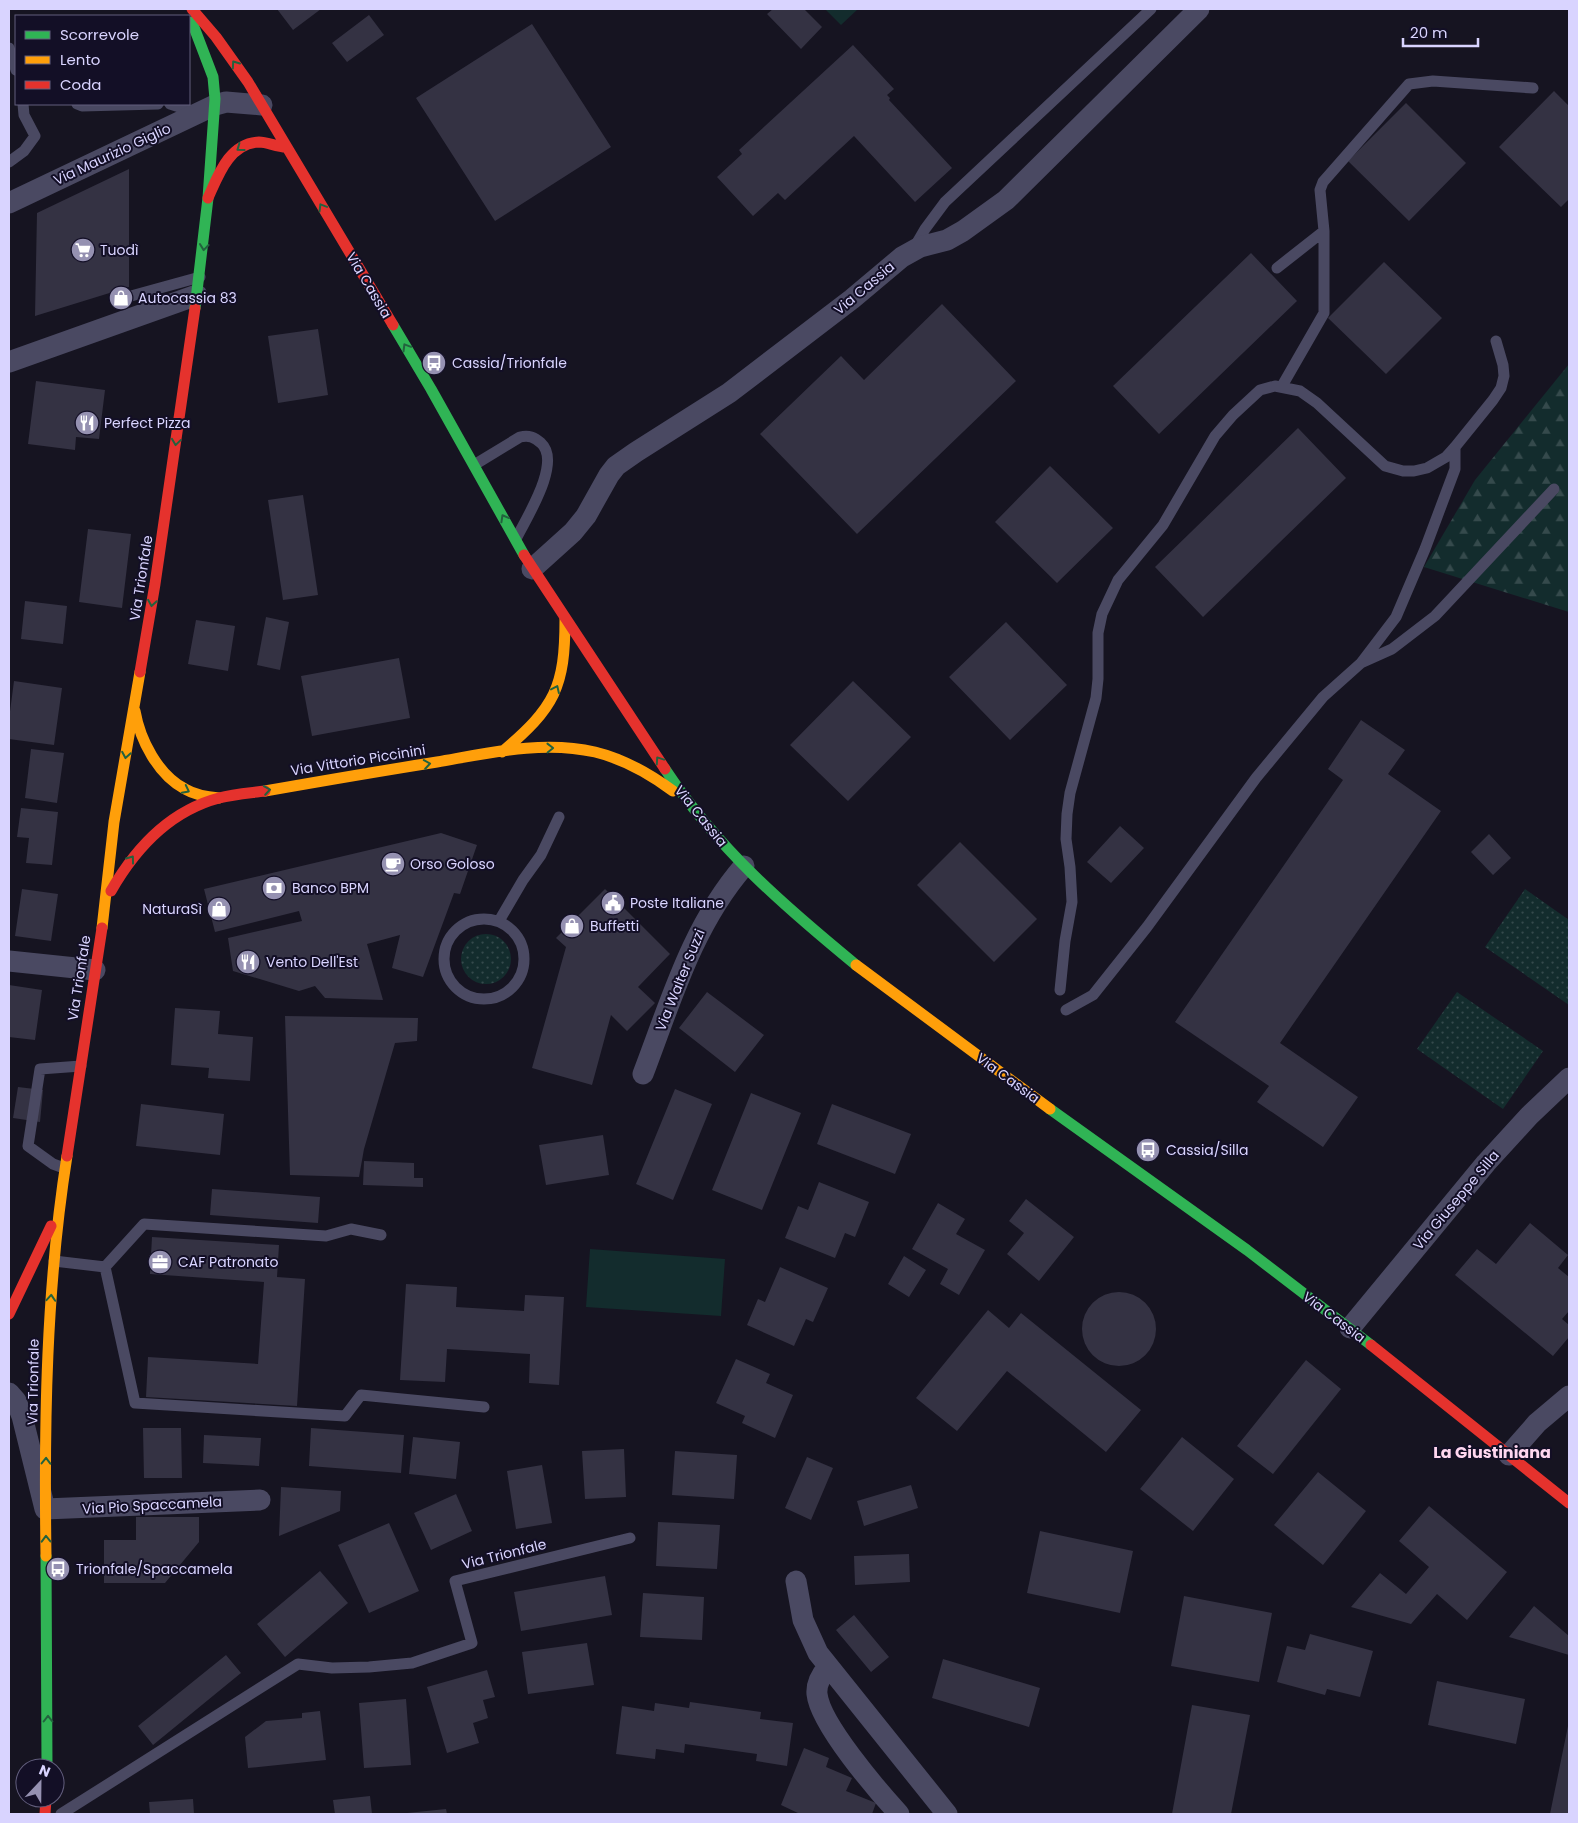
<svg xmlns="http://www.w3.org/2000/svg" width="1578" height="1823" viewBox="0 0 1578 1823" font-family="Poppins,sans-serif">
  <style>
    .green { fill: url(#green-dots) }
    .forest { fill: url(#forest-firs) }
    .pitch { fill: #132c2d }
    .building { fill: #343243 }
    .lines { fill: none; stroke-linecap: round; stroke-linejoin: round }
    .lane { stroke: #4a4962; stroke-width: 11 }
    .street { stroke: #4a4962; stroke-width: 21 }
    .fast { stroke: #30b455; stroke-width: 11 }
    .slow { stroke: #ff9f0a; stroke-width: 11 }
    .jam { stroke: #e5322d; stroke-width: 11 }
    .oneway { stroke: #22623e }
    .labels { text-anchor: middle; stroke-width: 4; stroke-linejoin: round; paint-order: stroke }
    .street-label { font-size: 14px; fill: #d9d4ff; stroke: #130f26 }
    .poi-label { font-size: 14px; fill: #d9d4ff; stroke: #130f26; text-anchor: start }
    .quarter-label { font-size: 16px; font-weight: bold; fill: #ffd6f0; stroke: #130f26 }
  </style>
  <defs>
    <pattern id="green-dots" width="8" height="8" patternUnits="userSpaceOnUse" patternTransform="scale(1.25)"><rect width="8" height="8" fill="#132c2d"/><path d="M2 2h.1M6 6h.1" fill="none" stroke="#354a4c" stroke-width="1.8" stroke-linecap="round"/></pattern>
    <pattern id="forest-firs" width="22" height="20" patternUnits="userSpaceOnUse" patternTransform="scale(1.25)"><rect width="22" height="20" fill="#132c2d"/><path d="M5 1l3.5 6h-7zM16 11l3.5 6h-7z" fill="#354a4c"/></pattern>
  </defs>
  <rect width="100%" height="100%" fill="#161421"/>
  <!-- green -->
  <path class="green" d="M1525,889L1569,920V1005L1485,947Z
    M461 959a25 25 0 1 1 50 0a25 25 0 1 1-50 0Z
    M1457,992L1543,1051L1503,1109L1417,1049Z"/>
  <!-- forest -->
  <path class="forest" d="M1569,364V612L1424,567L1475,480Z"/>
  <!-- pitch -->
  <path class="pitch" d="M825,9H858L841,25Z
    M590,1249L725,1259L721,1316L586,1307Z"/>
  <!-- building -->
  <path class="building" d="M277,9H321L293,30Z
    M773,9H804L822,27L801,49L767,14Z
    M369,15L384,35L347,62L332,43Z
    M532,24L611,147L495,221L416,98Z
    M853,45L894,89L887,95L890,98L889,100L952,168L915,202L854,136L785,200L778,193L753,216L717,177L742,154L739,150Z
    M1554,91L1569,106V199L1561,207L1499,147Z
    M1406,103L1466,163L1409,221L1348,161Z
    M129,169V287L35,316L37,213Z
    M1251,253L1297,301L1159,434L1113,386Z
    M1384,262L1442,318L1386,374L1328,318Z
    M942,304L1016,381L857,534L760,434L841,356L864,380Z
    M318,329L328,395L278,403L268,336Z
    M36,381L105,390L99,439L76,437L75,450L28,444Z
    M1298,428L1346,478L1203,617L1155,567Z
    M1050,466L1113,528L1057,583L995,522Z
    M303,495L318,595L283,600L268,500Z
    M88,529L131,534L122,608L79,602Z
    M25,601L67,606L63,644L21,639Z
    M266,617L289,622L280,670L257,665Z
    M196,620L235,626L228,671L188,664Z
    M1006,622L1067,685L1010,740L949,677Z
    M399,658L410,718L312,736L301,676Z
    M14,681L62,688L54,745L9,739V719Z
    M853,681L911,737L848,801L790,745Z
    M1361,720L1405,750L1388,774L1441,811L1280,1043L1358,1097L1323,1147L1257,1102L1269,1086L1175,1022L1343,780L1328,769Z
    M31,749L64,753L57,803L25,798Z
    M21,808L58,812L52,865L26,863L29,838L17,837Z
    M1120,826L1144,848L1111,883L1087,862Z
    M441,833L477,845L460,894L454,893L423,977L392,968L400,935L367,944L383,1000L325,998L315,986L299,991L233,971L228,938L302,921L299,911L215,932L204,889Z
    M1489,834L1511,858L1493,875L1471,852Z
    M960,842L1037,919L994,962L917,885Z
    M22,889L58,894L51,941L15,936Z
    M605,889L670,954L638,987L655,1003L627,1031L611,1015L592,1085L532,1068L566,947L556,938Z
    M9,985L42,990L35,1040L9,1037Z
    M707,992L764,1035L735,1072L679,1028Z
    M175,1008L220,1011L218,1034L253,1037L250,1081L208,1078L209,1068L171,1065Z
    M285,1016L418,1018L417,1041L395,1043L364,1149L359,1177L290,1175Z
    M18,1087L43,1090L40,1122L13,1118Z
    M675,1089L712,1104L673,1200L636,1184Z
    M751,1093L801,1113L762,1210L712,1190Z
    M141,1104L224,1114L220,1155L136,1146Z
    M832,1104L911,1134L895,1174L817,1144Z
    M603,1135L609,1175L546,1185L539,1145Z
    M364,1161L414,1163V1178H423V1187L363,1185Z
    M819,1182L869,1202L855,1237L845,1233L835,1258L785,1238L798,1206L808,1210Z
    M212,1189L320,1197L318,1223L210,1215Z
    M1026,1199L1074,1237L1039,1281L1007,1254L1024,1233L1009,1221Z
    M938,1203L965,1219L956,1234L985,1250L959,1295L940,1284L948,1269L912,1249Z
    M1530,1223L1568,1255L1558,1268L1569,1277V1311L1562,1319L1569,1325V1337L1553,1356L1455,1275L1477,1249L1496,1264Z
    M152,1237L279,1245L277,1277L305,1279L297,1406L146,1397L148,1357L258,1364L264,1282L150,1274Z
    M904,1256L926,1270L909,1297L888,1284Z
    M780,1267L828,1288L813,1322L806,1319L794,1346L747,1325L758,1299L765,1302Z
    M406,1284L457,1287L456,1307L524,1311L525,1295L564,1297L559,1385L529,1383L530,1354L447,1349L445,1382L400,1380Z
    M1082 1329a37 37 0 1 1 74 0a37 37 0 1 1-74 0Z
    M988,1310L1009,1328L1021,1313L1141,1410L1106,1452L1007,1371L957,1431L916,1398Z
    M736,1359L770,1374L766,1383L793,1395L775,1438L742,1423L745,1416L716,1403Z
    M1306,1360L1341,1389L1273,1474L1237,1446Z
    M143,1428H181L182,1478H144Z
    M311,1428L404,1435L401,1473L309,1466Z
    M204,1435L261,1438L259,1466L203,1463Z
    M413,1437L460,1442L456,1479L409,1474Z
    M1182,1437L1234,1479L1193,1531L1140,1489Z
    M624,1449L626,1497L585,1499L582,1451Z
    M675,1451L737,1455L734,1499L672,1495Z
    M807,1457L833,1468L811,1520L785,1508Z
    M542,1465L552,1523L516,1529L507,1471Z
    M1318,1472L1366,1511L1323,1565L1274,1525Z
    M911,1485L918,1508L864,1526L857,1501Z
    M281,1487L341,1491L340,1511L279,1536Z
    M456,1494L472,1531L431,1550L414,1513Z
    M1429,1506L1507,1572L1467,1620L1437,1594L1411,1624L1351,1607L1380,1573L1406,1594L1429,1567L1399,1541Z
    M136,1517H199V1542L165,1583H104V1540H136Z
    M658,1522L720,1525L717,1569L656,1566Z
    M389,1523L419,1591L369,1613L338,1545Z
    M1040,1531L1133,1551L1120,1613L1027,1593Z
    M909,1554L910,1582L855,1585L854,1556Z
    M320,1571L348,1603L285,1657L257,1624Z
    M605,1576L612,1615L521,1631L514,1592Z
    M643,1593L704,1597L702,1640L640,1637Z
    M1184,1596L1272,1613L1259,1682L1171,1666Z
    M1534,1606L1569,1636V1655L1509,1637Z
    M854,1615L889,1657L871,1672L836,1630Z
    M1310,1634L1373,1651L1360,1697L1327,1689L1325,1695L1277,1682L1287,1646L1305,1650Z
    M587,1643L594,1685L528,1694L522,1652Z
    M226,1655L241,1673L153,1745L138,1726Z
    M943,1659L1040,1688L1029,1727L932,1698Z
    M487,1670L495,1697L483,1700L488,1718L473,1723L479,1743L447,1753L427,1687Z
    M1437,1681L1525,1699L1516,1744L1428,1725Z
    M406,1699L411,1765L364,1768L359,1703Z
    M690,1702L761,1712L760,1719L793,1723L787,1766L756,1761L757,1754L685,1744L684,1753L656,1749L655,1759L616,1754L622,1706L654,1711L655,1703L689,1708Z
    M1192,1705L1250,1715L1231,1814H1172Z
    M320,1711L326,1760L248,1768L245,1737L266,1721L302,1718V1713Z
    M1568,1726L1569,1814H1550Z
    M804,1748L829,1758L826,1767L852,1778L846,1791L876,1803L872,1814H800L781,1805Z
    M370,1796L372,1814H335L333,1800Z
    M193,1799L194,1814H150L149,1802Z
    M446,1809L447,1814H407V1813Z"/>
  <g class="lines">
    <!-- lane -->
    <path class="lane" d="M9,48L16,70
      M77,104L82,106L158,104
      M170,104L198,113
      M9,162L24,151L35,136L24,115L23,104
      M914,248L925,229L945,202L1151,9
      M1277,268L1324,231
      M131,296L200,277
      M1282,386L1324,313V231L1320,190L1323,182L1409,84L1433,81L1533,88
      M474,465L520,437C529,435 534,437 541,443C562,462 527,517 517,537
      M1363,662L1392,649L1435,616L1554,489
      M444 959a40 40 0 1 1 80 0a40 40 0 1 1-80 0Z
      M499,921L523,880L541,855L559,817
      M1060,990L1065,941L1072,902L1070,867L1066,839L1067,814L1070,793L1096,698L1098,679V633L1102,614L1118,580L1163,525L1215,436L1233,415L1260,390L1275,386L1300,391L1317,403L1385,466L1403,471H1414L1427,468L1446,457L1455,447L1493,400L1501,388L1504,376L1503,365L1496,341
      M1066,1010L1093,995L1147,927L1256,778L1323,697L1361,663L1396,617L1425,549L1455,469V447
      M64,1168L53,1164L28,1146L40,1069L81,1066
      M54,1261L105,1267
      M105,1267L135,1403L345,1416L361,1395L484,1407
      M105,1267L144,1224L326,1236L351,1229L381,1235
      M61,1814L298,1664L332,1668L369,1667L412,1663L472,1643L455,1581L630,1538"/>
    <!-- street -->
    <path class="street" d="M9,203L215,105L226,102L262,105
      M9,362L197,295
      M532,569L573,532L586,516L609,475L616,466L636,452L729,393L852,299L902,257L920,247L947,240L963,231L1006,200L1199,9
      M9,961L95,970
      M643,1074C671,1001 692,926 744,866
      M1350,1328L1486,1163L1529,1116L1569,1078
      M9,1393L16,1401L22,1416L45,1509L260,1500
      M1509,1455L1537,1423L1569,1396
      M796,1581L803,1620L818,1653L947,1814
      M828,1667C821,1675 816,1683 817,1694C820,1724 878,1791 899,1814"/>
    <!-- fast -->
    <path class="fast" d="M192,22L213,77L215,99L208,198L195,308
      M393,325L431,389L524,555
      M665,769C718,849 783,905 856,965
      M1050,1109L1247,1250L1371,1345
      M46,1556L47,1768"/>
    <!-- slow -->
    <path class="slow" d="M135,711C140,740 158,775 185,789C195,795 207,797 219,798
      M502,752C555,707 565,688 565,619
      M265,791C322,781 380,771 437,762C489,753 543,740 595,752C624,759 650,774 673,791
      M102,928L114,822L140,672
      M856,965L1050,1109
      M46,1556C44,1423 46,1288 67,1156"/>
    <!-- jam -->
    <path class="jam" d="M192,9L216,37L248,82L393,325
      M208,198C218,176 229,143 259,142C268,142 276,147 286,147
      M524,555L665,769
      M140,672L155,584L195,308
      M111,891C135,849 170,811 219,798C234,794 250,793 265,791
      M67,1156L102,928
      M9,1314L51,1226
      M1371,1345L1569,1503
      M45,1814L46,1798"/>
  </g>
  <!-- one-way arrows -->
  <defs><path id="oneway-chevron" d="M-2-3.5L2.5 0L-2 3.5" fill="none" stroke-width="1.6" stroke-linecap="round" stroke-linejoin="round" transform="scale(1.25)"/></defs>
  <g class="oneway">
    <use href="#oneway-chevron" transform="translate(235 64) rotate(-125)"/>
    <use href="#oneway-chevron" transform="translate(240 148) rotate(144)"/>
    <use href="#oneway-chevron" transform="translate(322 207) rotate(-121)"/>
    <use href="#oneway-chevron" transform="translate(204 247) rotate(96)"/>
    <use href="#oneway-chevron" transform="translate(406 347) rotate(-121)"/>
    <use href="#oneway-chevron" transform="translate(176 442) rotate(98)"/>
    <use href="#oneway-chevron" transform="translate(504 518) rotate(-119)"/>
    <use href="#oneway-chevron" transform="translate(152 603) rotate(99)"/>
    <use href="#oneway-chevron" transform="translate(556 689) rotate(-65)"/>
    <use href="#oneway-chevron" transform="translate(550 748) rotate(-1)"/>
    <use href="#oneway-chevron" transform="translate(126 755) rotate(100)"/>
    <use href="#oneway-chevron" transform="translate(659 760) rotate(-124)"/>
    <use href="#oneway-chevron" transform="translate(427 764) rotate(-9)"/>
    <use href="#oneway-chevron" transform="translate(186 790) rotate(27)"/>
    <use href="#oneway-chevron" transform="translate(267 790) rotate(-9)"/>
    <use href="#oneway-chevron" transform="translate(131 859) rotate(-54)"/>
    <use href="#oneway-chevron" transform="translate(51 1298) rotate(-86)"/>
    <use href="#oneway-chevron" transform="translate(46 1461) rotate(-89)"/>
    <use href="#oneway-chevron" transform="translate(46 1539) rotate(-91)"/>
    <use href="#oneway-chevron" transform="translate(48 1719) rotate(-90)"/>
  </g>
  <!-- icons -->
  <defs>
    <g id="supermarket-disc" transform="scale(1.25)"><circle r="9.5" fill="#9591b1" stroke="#130f26"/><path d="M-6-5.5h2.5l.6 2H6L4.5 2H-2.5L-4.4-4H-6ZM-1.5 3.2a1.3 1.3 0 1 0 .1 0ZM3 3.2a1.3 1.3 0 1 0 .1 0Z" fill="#fff"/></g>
    <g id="shop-disc" transform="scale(1.25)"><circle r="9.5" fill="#9591b1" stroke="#130f26"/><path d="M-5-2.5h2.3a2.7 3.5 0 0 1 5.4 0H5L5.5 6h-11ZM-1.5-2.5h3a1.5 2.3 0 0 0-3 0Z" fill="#fff"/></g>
    <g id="bus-disc" transform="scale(1.25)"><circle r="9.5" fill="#9591b1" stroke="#130f26"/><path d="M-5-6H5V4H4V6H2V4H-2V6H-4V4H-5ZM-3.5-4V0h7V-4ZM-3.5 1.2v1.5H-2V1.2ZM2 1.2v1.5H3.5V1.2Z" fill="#fff"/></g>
    <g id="restaurant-disc" transform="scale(1.25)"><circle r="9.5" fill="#9591b1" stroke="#130f26"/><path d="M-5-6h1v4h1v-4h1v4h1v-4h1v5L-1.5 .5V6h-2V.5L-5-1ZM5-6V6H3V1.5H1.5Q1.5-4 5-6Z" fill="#fff"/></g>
    <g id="cafe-disc" transform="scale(1.25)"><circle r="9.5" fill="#9591b1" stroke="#130f26"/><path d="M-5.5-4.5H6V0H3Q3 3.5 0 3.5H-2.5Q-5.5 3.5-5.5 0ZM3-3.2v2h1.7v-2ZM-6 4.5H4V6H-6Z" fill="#fff"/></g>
    <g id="bank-disc" transform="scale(1.25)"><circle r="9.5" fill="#9591b1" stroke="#130f26"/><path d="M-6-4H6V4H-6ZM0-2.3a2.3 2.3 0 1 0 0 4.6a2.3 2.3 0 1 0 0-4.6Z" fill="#fff"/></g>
    <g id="civic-disc" transform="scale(1.25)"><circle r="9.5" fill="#9591b1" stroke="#130f26"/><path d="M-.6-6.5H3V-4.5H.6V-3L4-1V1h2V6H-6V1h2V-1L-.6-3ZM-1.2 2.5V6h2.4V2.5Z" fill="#fff"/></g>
    <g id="office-disc" transform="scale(1.25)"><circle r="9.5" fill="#9591b1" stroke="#130f26"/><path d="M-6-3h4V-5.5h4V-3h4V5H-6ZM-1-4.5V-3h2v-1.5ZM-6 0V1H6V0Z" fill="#fff"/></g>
  </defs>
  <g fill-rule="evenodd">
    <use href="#supermarket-disc" x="83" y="250"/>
    <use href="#shop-disc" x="121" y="298"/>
    <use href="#bus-disc" x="434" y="363"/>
    <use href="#restaurant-disc" x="87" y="423"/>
    <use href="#cafe-disc" x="393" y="864"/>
    <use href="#bank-disc" x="274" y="888"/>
    <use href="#civic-disc" x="613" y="903"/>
    <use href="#shop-disc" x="219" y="909"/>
    <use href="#shop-disc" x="572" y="926"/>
    <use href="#restaurant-disc" x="248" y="962"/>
    <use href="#bus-disc" x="1148" y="1150"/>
    <use href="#office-disc" x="160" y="1262"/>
    <use href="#bus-disc" x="58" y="1569"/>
  </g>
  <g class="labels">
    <!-- street labels -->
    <g class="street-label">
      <text transform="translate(112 154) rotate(-25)" y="5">Via Maurizio Giglio</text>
      <text transform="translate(369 285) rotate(59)" y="5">Via Cassia</text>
      <text transform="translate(864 288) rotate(-40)" y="5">Via Cassia</text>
      <text transform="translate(141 578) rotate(-81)" y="5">Via Trionfale</text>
      <text transform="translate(358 760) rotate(-9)" y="5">Via Vittorio Piccinini</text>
      <text transform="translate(701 816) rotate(51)" y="5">Via Cassia</text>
      <text transform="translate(79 978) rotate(-81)" y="5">Via Trionfale</text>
      <text transform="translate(680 980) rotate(-68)" y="5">Via Walter Suzzi</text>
      <text transform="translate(1008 1078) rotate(36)" y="5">Via Cassia</text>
      <text transform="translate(1456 1200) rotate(-50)" y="5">Via Giuseppe Silla</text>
      <text transform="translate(1334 1317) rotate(37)" y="5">Via Cassia</text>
      <text transform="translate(33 1382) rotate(-89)" y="5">Via Trionfale</text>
      <text transform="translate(152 1505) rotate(-3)" y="5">Via Pio Spaccamela</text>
      <text transform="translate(504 1554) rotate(-14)" y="5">Via Trionfale</text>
    </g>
    <!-- poi labels -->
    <g class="poi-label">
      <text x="100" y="255">Tuodì</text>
      <text x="138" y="303">Autocassia 83</text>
      <text x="452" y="368">Cassia/Trionfale</text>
      <text x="104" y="428">Perfect Pizza</text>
      <text x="410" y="869">Orso Goloso</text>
      <text x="292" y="893">Banco BPM</text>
      <text x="630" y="908">Poste Italiane</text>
      <text x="202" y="914" text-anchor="end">NaturaSì</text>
      <text x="590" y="931">Buffetti</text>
      <text x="266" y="967">Vento Dell'Est</text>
      <text x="1166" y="1155">Cassia/Silla</text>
      <text x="178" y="1267">CAF Patronato</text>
      <text x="76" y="1574">Trionfale/Spaccamela</text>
    </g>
    <!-- quarter labels -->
    <g class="quarter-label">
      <text x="1492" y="1458">La Giustiniana</text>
    </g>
  </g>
  <!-- border -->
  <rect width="1578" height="1823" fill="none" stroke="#d9d4ff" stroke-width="20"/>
  <!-- legend -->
  <rect x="15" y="15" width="175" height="90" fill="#130f26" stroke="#625e7d"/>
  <rect x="25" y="31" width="25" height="8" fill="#30b455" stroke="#625e7d"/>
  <text x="60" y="40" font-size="15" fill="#d9d4ff">Scorrevole</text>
  <rect x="25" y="56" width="25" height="8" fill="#ff9f0a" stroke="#625e7d"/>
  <text x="60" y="65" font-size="15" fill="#d9d4ff">Lento</text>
  <rect x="25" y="81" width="25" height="8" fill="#e5322d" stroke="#625e7d"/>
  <text x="60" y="90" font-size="15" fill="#d9d4ff">Coda</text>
  <!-- north arrow -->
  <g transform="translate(40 1783) rotate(22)"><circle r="24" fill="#130f26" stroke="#625e7d"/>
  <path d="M0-4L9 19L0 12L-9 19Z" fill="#9591b1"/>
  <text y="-8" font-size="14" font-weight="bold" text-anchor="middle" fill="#d9d4ff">N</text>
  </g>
  <!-- scale -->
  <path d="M1403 38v8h75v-8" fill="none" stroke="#d9d4ff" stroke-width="2.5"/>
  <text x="1410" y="38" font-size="15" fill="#d9d4ff" stroke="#130f26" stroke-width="4" paint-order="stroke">20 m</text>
</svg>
